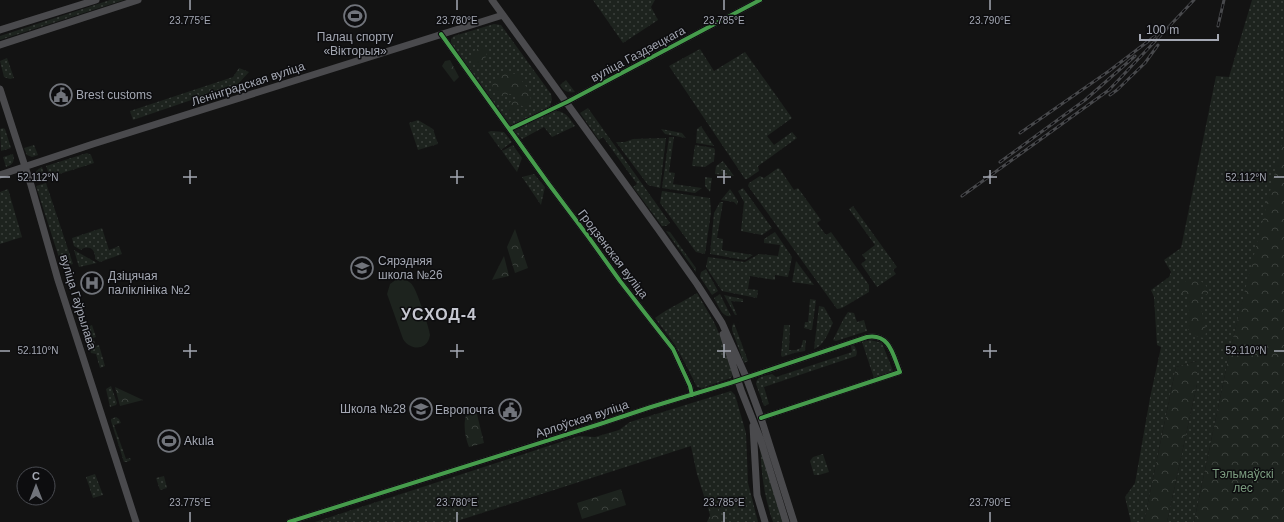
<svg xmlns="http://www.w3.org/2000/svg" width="1284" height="522" viewBox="0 0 1284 522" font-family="Arial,sans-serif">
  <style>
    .grass { fill: url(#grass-dots) }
    .forest { fill: url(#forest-crowns) }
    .pitch { fill: #1d231e }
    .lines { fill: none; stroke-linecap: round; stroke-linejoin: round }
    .minor { stroke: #47484b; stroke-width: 6 }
    .major { stroke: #4a4a4d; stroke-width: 7 }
    .rail-casing { stroke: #48494c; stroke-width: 3 }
    .rail { stroke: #0d0d0f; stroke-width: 1.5; stroke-dasharray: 4.5; stroke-linecap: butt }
    .cycleway-casing { stroke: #0d0d0f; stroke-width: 6 }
    .cycleway { stroke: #469c4c; stroke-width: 4 }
    .ticks { fill: none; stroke: #a4a8b3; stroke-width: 1.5 }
    .labels { text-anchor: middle; stroke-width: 3; stroke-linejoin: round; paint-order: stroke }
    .poi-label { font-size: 12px; fill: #a4a8b3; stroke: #0d0d0f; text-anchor: start }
    .street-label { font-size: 12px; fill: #a4a8b3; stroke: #0d0d0f }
    .park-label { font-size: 12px; fill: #7c9d80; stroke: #0d0d0f }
    .district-label { font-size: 16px; font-weight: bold; letter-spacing: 1px; fill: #c5c7d0; stroke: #0d0d0f }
    .ticks-label { font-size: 10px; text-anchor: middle; fill: #a4a8b3; stroke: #0d0d0f; stroke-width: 3; stroke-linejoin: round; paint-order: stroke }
  </style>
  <defs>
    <pattern id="grass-dots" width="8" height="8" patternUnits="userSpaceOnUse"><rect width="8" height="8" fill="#1d231e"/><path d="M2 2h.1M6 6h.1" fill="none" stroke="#3b403c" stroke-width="1.8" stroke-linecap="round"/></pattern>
    <pattern id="forest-crowns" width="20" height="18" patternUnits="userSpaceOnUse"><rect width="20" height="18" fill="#1d231e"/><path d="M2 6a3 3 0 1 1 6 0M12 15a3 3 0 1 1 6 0" fill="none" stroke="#3b403c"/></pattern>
  </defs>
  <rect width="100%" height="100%" fill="#131313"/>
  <!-- grass -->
  <path class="grass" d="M110,0H124L0,40V36Z
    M593,0H655L651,7L658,20L623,43Z
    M1252,0H1284V136L1278,165L1231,346L1194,522H1167L1197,384V361L1176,367L1144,522H1131L1125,497L1135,483L1150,398L1161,347L1157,345L1154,297L1151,290L1169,277L1171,272L1164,260L1181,248L1216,76L1229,77Z
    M494,24L501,25L551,94L552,100L550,106L511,126L451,43V39L454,36Z
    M700,49L714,71L745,52L792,118L767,136L774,145L792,132L797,138L758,166L759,171L747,179H745L669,66Z
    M7,58L14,78L10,79L4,77L0,61Z
    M239,68L249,72L238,84L133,120L130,111L233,77Z
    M566,80L575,92C568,93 563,91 560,85Z
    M588,108L670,223L666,226H662L633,187L637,184L603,137L599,140L580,113Z
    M555,111C566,111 569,118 575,126L552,137L544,127L522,139L514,131Z
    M418,120L433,129L438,144L418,150L409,123Z
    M701,126L714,146L696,143L697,129Z
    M3,128L5,129L11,148L1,151L0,129Z
    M661,129L682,133L686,138L665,134Z
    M491,131L504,132L512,142L501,150L488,132Z
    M669,137H674L669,172L675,173L673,184L702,188L695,193L662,188Z
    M666,138L660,188L648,185L616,142H625L633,139Z
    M34,145L38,155L32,157L27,155L24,148Z
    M513,145L522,158L517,172L502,151Z
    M695,145L714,148L715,150L714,161L705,167L692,166Z
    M87,153L91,155L94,163L50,177L46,166Z
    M13,154C15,161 13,165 6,167L3,157Z
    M723,161L734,176L715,174L716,166Z
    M42,167L45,179L34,182C32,175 36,170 42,167Z
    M778,168L780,169L794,190L798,188L821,220L817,223L826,235L831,232L869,285V292L842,308L837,309L748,186L749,183L760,176L764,178Z
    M534,174L545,187L541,205L522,177Z
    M705,177L712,178L710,192L705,186Z
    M46,183L73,264L62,267L36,186Z
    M743,188L772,228L762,235L741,231L744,202L738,191Z
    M8,189L22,237L0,244V192Z
    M730,189L738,201L737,205L734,202L721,200Z
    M662,191L710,198L711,212L705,254L696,252L660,203Z
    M720,202H723L717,238L723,239L722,250L753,255L745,260L710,254L714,213Z
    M853,206L897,267L893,270L896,274L877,287L861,264L866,260L862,255L875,245L849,209Z
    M102,228L109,250L119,246L122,254L100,262L95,259C96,250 89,244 81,250L74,246L72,238Z
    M666,231L670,232L696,268V272Z
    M775,232L792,257L788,277L775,275V280L750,276L748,289L758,290L757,298L722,291L706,267L708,257L745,262L759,254L778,256L780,245L764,243V239Z
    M74,250L97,263L79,267Z
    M796,261L814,285L792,282Z
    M706,269L718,291L712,295L700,277L701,272Z
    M697,293L714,322L724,345L734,373L731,378L702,388L697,387L686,365L675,345L655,318C668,308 683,302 697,293Z
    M720,294L731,316C722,318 718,305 714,298Z
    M724,295L743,299V302L731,301L737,315H735Z
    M810,299L816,300L812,330L804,328L805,322H808Z
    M819,306L824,307L833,323C829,331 824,346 814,349Z
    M848,312L854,313L857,322L864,320L867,331L836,341L833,340L844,318Z
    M734,323L748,361L744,363L732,330V326Z
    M92,325L96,337L93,338L96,346L99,345L105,366L100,368L96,354L91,353L84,331L85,328Z
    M784,325H790L789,350H796L801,348L803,340H806L805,351L794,353L782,357L781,355Z
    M870,340L882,343L893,371L874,378L862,342Z
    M853,345C856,347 858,352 856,356L764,387L769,404L764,406L756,384C756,376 766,376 772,374L776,377L852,352L851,346Z
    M111,386L117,403L116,405L110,407L106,389Z
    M731,391L735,395L746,433L748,483L758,522H707L710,515L697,474L691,446L454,522H315L579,436L595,437L619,430L630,422Z
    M116,417L119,419L121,423L114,425L126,459L130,458L131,460L127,462H124L111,421V419Z
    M760,440L785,522H773C763,494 761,469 760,440Z
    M823,454L829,472L819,475H814L810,461L813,457Z
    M95,474L103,495L93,498L86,477Z
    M164,476L167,488L160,490L156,478Z"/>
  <!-- forest -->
  <path class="forest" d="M482,48L487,53L485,59L477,65L471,62C471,53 472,50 482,48Z
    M450,60L459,77L454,82L442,66L445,61Z
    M505,73L517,74L530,92L531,103L526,108L520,105L509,112L507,106L512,100L518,99L516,95L510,94L502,96L493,91L492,81Z
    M1284,136V522H1194L1231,346Z
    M515,229L528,268L515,273L507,247Z
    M504,256L509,276L492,280Z
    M1190,279C1201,280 1206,282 1209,293L1201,297L1199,306L1204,318L1206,332L1205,338L1198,337L1188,330C1188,323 1190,299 1188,295H1184L1180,290V284Z
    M1197,361V384L1167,522H1144L1176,367Z
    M115,387L143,400L120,406Z
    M473,406H475L484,443L469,447C464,435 461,414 473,406Z
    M621,489L626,505L582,519L577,503Z
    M711,498L717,502L719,519L716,522H709L711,514L708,500Z"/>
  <!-- pitch -->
  <path class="pitch" d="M397,279C403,279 410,280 413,286C417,291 430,330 430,335C428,351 410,351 403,339L387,294L390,284Z"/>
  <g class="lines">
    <!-- minor -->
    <path class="minor" d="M441,34L548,183L587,235L620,281L673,349L690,386L692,395
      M510,129L567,102L760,0
      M289,522L600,424L651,407L730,383L867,337C890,333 893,355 900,372L761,418"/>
    <!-- major -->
    <path class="major" d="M492,0L658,229L697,284L722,323L746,377L761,418L794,522
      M0,30L96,0
      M0,45L138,0
      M0,89L31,185L58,280L136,522
      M0,175L93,144L503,15
      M723,334L741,390L760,438L786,522
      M753,426L757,495L765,522"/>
    <!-- rail casing -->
    <g class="rail-casing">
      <path id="rail" d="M1218,26L1224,0
        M1110,95L1117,90L1145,63L1158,45
        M1020,133L1109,71L1155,36
        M1000,162L1085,100L1135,56
        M962,196L1109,90L1194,0"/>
    </g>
    <!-- rail -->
    <use href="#rail" class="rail"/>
    <!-- cycleway casing -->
    <g class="cycleway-casing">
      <path id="cycleway" d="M441,34L548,183L587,235L620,281L673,349L690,386L692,395
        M510,129L567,102L760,0
        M289,522L600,424L651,407L730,383L867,337C890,333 893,355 900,372L761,418"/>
    </g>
    <!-- cycleway -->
    <use href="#cycleway" class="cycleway"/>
  </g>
  <!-- ticks -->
  <path class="ticks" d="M190,0V10M457,0V10M724,0V10M990,0V10M190,170V184M457,170V184M724,170V184M990,170V184M0,177H10M183,177H197M450,177H464M717,177H731M983,177H997M1274,177H1284M190,344V358M457,344V358M724,344V358M990,344V358M0,351H10M183,351H197M450,351H464M717,351H731M983,351H997M1274,351H1284M190,512V522M457,512V522M724,512V522M990,512V522"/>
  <!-- icons -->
  <defs>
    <g id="stadium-ring" transform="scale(1.15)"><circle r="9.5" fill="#0d0d0f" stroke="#71747b" stroke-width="1.5"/><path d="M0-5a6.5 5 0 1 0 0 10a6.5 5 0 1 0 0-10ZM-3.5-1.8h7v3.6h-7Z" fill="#71747b"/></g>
    <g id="civic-ring" transform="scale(1.15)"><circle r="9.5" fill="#0d0d0f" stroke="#71747b" stroke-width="1.5"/><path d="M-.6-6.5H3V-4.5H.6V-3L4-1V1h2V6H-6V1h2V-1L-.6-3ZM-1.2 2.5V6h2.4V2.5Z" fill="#71747b"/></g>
    <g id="school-ring" transform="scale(1.15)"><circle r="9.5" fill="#0d0d0f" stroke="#71747b" stroke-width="1.5"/><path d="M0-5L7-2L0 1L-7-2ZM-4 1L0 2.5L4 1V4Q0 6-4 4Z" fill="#71747b"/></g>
    <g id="hospital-ring" transform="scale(1.15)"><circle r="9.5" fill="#0d0d0f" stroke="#71747b" stroke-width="1.5"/><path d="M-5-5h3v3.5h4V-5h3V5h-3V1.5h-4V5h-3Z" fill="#71747b"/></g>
  </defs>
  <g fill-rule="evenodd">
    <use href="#stadium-ring" x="355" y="16"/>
    <use href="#civic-ring" x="61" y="95"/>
    <use href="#school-ring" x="362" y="268"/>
    <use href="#hospital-ring" x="92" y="283"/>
    <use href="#school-ring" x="421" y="409"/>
    <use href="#civic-ring" x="510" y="410"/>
    <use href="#stadium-ring" x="169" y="441"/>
  </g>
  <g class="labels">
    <!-- poi labels -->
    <g class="poi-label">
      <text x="355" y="41" text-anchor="middle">Палац спорту<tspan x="355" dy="14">«Вікторыя»</tspan></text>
      <text x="76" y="99">Brest customs</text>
      <text x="378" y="265">Сярэдняя<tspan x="378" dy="14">школа №26</tspan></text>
      <text x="108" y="280">Дзіцячая<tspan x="108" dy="14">паліклініка №2</tspan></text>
      <text x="406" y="413" text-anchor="end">Школа №28</text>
      <text x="494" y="414" text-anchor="end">Европочта</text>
      <text x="184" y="445">Akula</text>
    </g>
    <!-- street labels -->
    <g class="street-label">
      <text transform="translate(638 54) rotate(-28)" y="4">вуліца Газдзецкага</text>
      <text transform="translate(248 84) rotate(-18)" y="4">Ленінградская вуліца</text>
      <text transform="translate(613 254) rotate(53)" y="4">Гродзенская вуліца</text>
      <text transform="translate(78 302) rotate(73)" y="4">вуліца Гаўрылава</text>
      <text transform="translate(582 419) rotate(-18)" y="4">Арлоўская вуліца</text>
    </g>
    <!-- park labels -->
    <g class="park-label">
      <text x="1243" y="478">Тэльмаўскі<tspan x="1243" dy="14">лес</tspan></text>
    </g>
    <!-- district labels -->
    <g class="district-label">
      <text x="439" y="320">УСХОД-4</text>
    </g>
  </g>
  <g class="ticks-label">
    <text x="190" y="24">23.775°E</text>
    <text x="457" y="24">23.780°E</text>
    <text x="724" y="24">23.785°E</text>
    <text x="990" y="24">23.790°E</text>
    <text x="38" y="181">52.112°N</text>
    <text x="1246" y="181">52.112°N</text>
    <text x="38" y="354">52.110°N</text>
    <text x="1246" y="354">52.110°N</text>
    <text x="190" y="506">23.775°E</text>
    <text x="457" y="506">23.780°E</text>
    <text x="724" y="506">23.785°E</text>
    <text x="990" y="506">23.790°E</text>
  </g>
  <!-- north arrow -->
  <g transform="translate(36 486)"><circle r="19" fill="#0d0d0f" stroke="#494b51"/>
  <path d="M0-3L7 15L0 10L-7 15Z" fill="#71747b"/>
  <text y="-6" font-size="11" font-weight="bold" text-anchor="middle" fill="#a4a8b3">С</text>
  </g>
  <!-- scale -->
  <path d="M1140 34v6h78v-6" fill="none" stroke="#a4a8b3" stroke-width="2"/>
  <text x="1146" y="34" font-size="12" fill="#a4a8b3" stroke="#0d0d0f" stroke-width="3" paint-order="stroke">100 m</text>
</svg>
